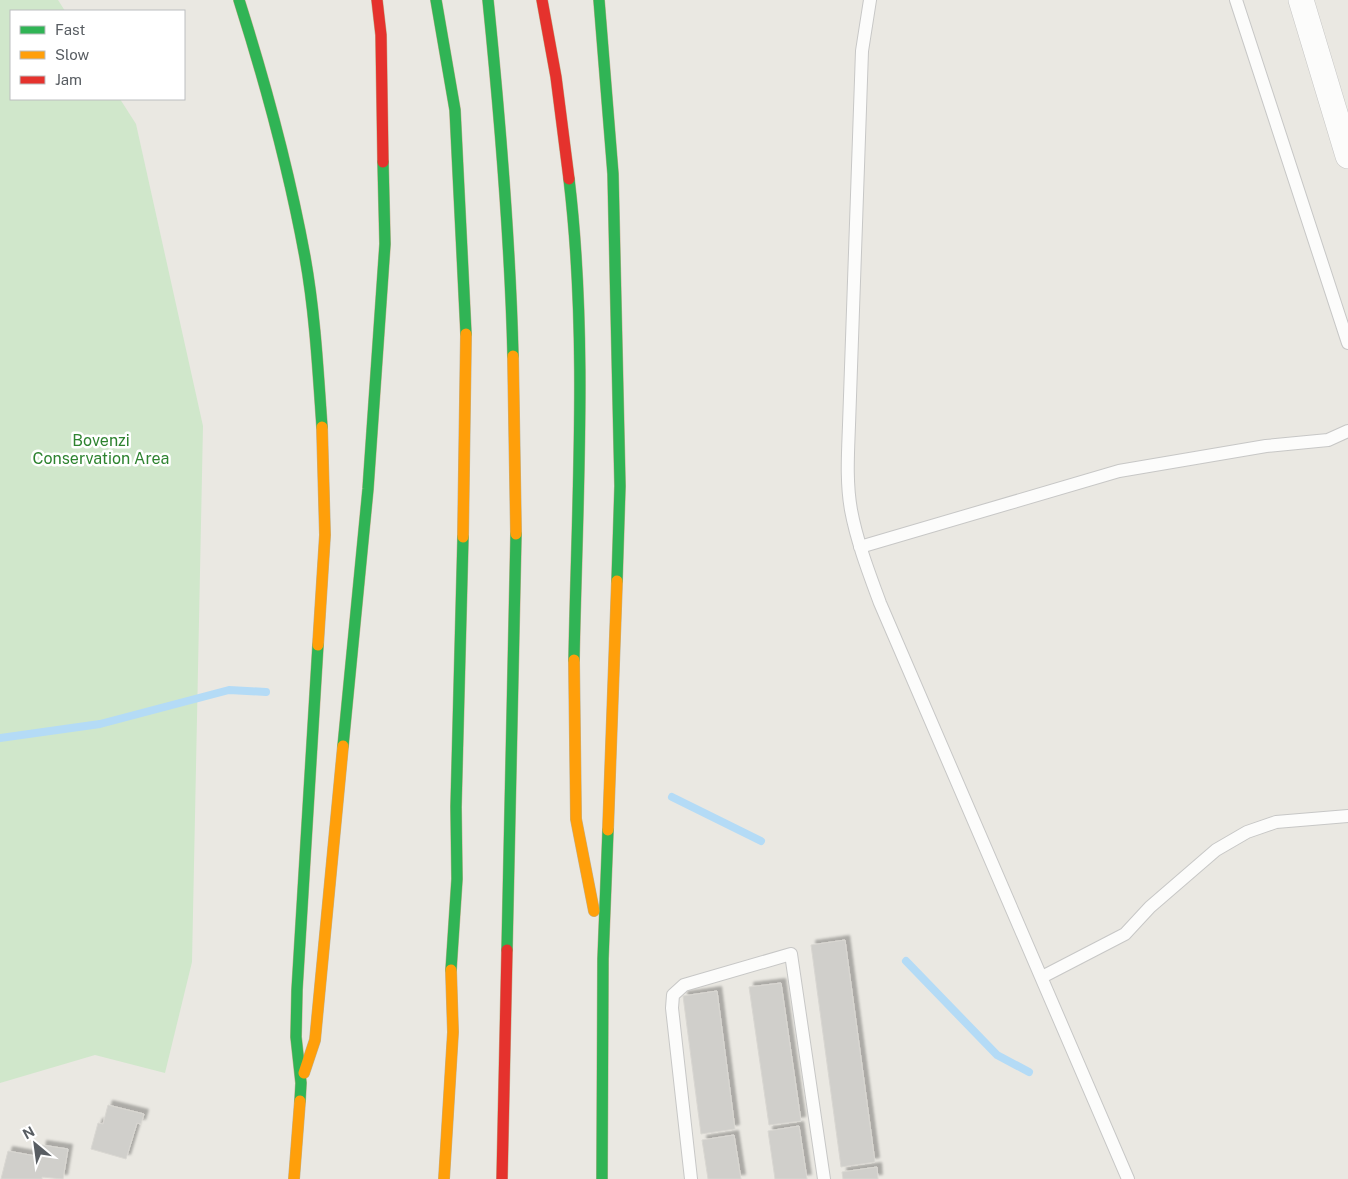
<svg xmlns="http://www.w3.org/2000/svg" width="1348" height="1179" viewBox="0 0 1348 1179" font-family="'Public Sans',sans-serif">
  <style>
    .green { fill: #d0e7cb }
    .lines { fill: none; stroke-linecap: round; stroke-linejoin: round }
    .stream { stroke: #b4dbf6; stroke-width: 8 }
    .building { fill: #d0cfcb; stroke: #d9d7d2; filter: url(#shadow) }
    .lane-casing { stroke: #c7c7c6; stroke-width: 14 }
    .street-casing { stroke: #c7c7c6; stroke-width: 26 }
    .fast-casing { stroke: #c1b190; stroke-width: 12 }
    .slow-casing { stroke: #c1b190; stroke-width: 12 }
    .jam-casing { stroke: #c1b190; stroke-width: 12 }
    .lane { stroke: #fcfcfb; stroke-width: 12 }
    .street { stroke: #fcfcfb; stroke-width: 25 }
    .fast { stroke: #30b455; stroke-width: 11 }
    .slow { stroke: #ff9f0a; stroke-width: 11 }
    .jam { stroke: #e5322d; stroke-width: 11 }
    .labels { text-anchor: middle; stroke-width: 5; stroke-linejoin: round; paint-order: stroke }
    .park-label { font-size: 16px; fill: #2e8330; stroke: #fff }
  </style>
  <defs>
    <filter id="shadow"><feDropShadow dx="4.5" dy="-4.5" stdDeviation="1" flood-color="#0004"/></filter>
  </defs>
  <rect width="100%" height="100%" fill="#eae8e2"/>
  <!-- green -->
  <path class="green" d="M0,0H58L65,11H11V99H120L136,124L203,426L192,962L165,1073L95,1055L0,1083Z"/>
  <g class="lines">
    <!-- stream -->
    <path class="stream" d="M0,738L100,724L229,690L266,692
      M672,797L761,841
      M906,961L997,1055L1029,1072"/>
  </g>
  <!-- building -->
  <path class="building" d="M845,940L875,1162L841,1167L811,945Z
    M781,983L801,1121L769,1125L749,987Z
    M717,991L735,1129L701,1134L683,996Z
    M108,1105L144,1114L141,1124L137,1123L126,1159L91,1149L98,1123L103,1124Z
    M799,1126L807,1179H775L768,1131Z
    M734,1135L741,1179H708L702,1140Z
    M42,1145L68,1149L63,1179L42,1177V1179H1L8,1151L41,1157Z
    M877,1167L878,1179H843L842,1172Z"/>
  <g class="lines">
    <!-- lane casing -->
    <g class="lane-casing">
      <path id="lane" d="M870,0L862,51L849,425C848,453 846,482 851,510C857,542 869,573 880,603L1128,1179
        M1236,0L1348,343
        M860,547L1119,471L1266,446L1328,440L1348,431
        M1042,977L1125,934L1150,907L1216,850L1247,832L1276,822L1348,816
        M691,1179L672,1008L673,995L684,985L791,954L824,1179"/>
    </g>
    <!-- street casing -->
    <g class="street-casing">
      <path id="street" d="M1301,0L1348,156"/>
    </g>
    <!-- fast casing -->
    <g class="fast-casing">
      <path id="fast" d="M239,0C266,85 289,170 305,257C315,313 318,370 322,427
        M436,0L455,110L466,334
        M488,0C500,118 510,237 513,356
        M599,0L613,174L620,486L617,581
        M569,179C588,338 577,501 574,660
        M343,746L368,489L385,244L383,162
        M507,950L516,534
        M451,970L457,879L456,807L463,537
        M300,1101L301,1083L296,1037L297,990L318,645
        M602,1179L603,959L608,830"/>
    </g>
    <!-- slow casing -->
    <g class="slow-casing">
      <path id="slow" d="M513,356L516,534
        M463,537L466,334
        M318,645L325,535L322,427
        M574,660L576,819L594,911
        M608,830L617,581
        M304,1073L315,1040L343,746
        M294,1179L300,1101
        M444,1179L453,1032L451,970"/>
    </g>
    <!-- jam casing -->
    <g class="jam-casing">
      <path id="jam" d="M377,0L381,35L383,162
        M542,0L556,77L569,179
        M502,1179L507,950"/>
    </g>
    <!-- lane -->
    <use href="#lane" class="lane"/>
    <!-- street -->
    <use href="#street" class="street"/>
    <!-- fast -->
    <use href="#fast" class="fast"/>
    <!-- slow -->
    <use href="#slow" class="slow"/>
    <!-- jam -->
    <use href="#jam" class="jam"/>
  </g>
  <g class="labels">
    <!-- park labels -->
    <g class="park-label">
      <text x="101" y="446">Bovenzi<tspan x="101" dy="18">Conservation Area</tspan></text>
    </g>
  </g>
  <!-- legend -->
  <rect x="10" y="10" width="175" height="90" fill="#ffffff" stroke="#bcbec0"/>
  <rect x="20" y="26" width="25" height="8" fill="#30b455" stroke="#bcbec0"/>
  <text x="55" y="35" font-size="15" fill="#585d62">Fast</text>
  <rect x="20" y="51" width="25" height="8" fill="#ff9f0a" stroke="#bcbec0"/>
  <text x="55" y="60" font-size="15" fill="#585d62">Slow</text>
  <rect x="20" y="76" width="25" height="8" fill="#e5322d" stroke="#bcbec0"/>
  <text x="55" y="85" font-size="15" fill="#585d62">Jam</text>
  <!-- north arrow -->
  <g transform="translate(35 1144) rotate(331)" stroke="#ffffff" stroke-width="4" paint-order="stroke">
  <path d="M0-4L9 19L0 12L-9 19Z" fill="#585d62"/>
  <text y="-8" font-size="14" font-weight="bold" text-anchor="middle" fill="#585d62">N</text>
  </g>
</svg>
